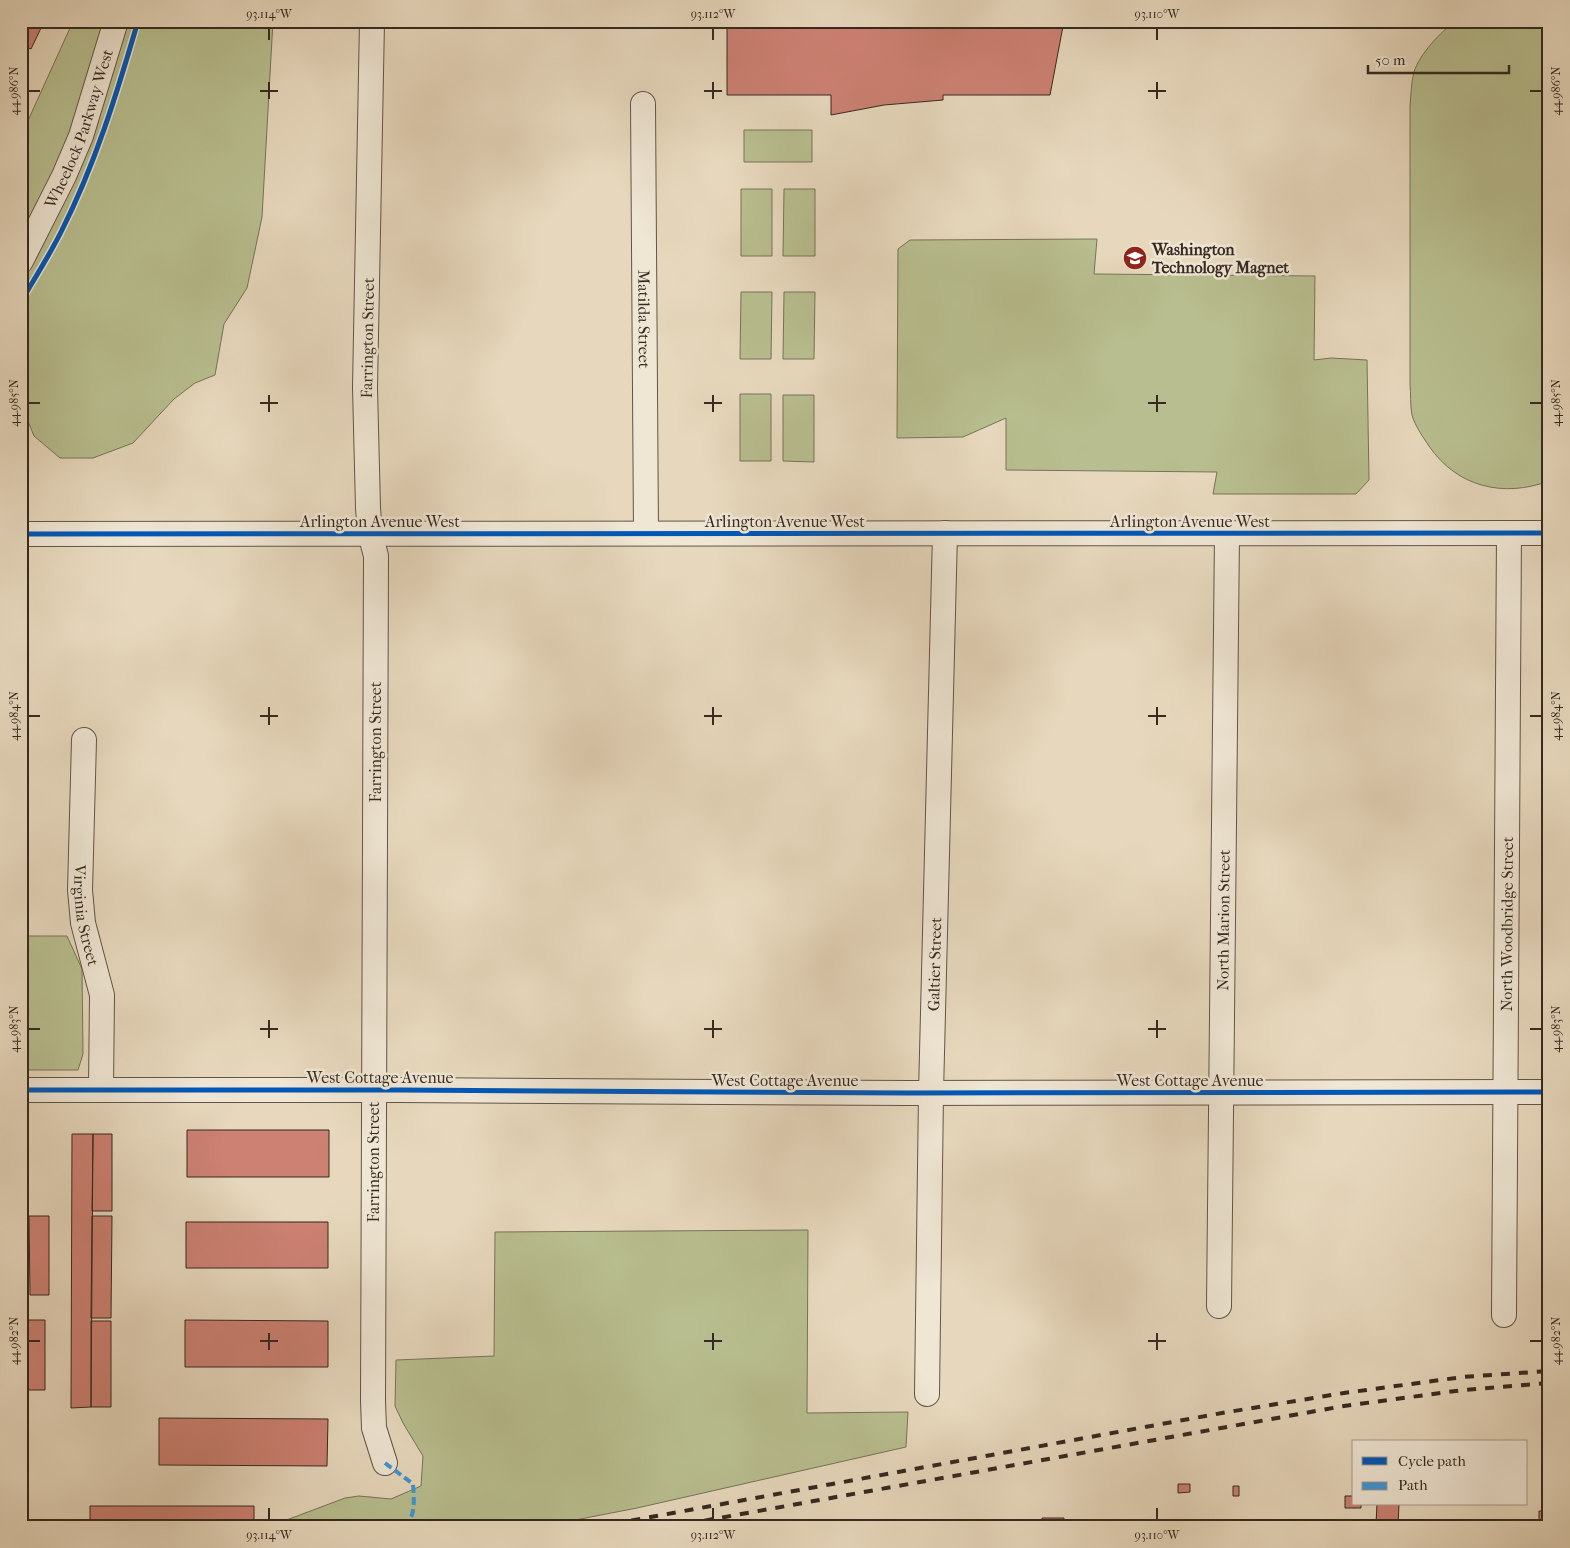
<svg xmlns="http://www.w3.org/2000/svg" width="1570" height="1548" viewBox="0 0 1570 1548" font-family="'IM FELL French Canon',serif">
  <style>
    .green { fill: #b8be8f; stroke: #767458 }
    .building { fill: #cd8173; stroke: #352920 }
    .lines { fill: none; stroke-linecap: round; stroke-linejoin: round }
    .minor-casing { stroke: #625547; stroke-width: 26 }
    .minor { stroke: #efe6d4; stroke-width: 24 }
    .rail { stroke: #352920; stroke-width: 4; stroke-dasharray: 9 9; stroke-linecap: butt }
    .quiet { stroke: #3e96d5; stroke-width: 4; stroke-dasharray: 8 4; stroke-linecap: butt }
    .cycleway-casing { stroke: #efe6d4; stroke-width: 8 }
    .cycleway { stroke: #0057b8; stroke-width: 5 }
    .ticks { fill: none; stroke: #352920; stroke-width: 2 }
    .labels { text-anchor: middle; stroke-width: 5; stroke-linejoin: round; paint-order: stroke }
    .street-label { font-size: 16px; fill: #352920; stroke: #efe6d4 }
    .poi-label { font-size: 16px; font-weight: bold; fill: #352920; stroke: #efe6d4; text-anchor: start }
    .neatline { fill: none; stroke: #352920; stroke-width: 2 }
    .ticks-label { font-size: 12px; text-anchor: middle; fill: #352920 }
  </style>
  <rect width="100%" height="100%" fill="#e7d8bd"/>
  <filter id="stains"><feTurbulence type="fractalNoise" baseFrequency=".004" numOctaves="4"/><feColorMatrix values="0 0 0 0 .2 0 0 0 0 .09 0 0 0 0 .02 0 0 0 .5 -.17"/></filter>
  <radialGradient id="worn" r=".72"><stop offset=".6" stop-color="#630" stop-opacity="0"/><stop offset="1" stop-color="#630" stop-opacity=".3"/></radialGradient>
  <!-- green -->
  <path class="green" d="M71,21H273L262,217L247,288L224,324L215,375L195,383L174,399L133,443L93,458H60L34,436L21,404V136L70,28Z
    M1456,21H1549V481C1503,498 1457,487 1429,446C1423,437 1415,426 1412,415C1410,405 1411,394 1410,384V107C1411,96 1411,83 1414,72C1419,55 1441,31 1456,21Z
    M744,130H812V162H744Z
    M741,189H772V256H741Z
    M784,189H815V256H783Z
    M1097,239L1094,274L1315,276L1314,360L1331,358L1367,360L1369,480L1356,494H1213L1217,472L1006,470V418L963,437L897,438L898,249L910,240Z
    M741,292H772L771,359H740Z
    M784,292H815L814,359H783Z
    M740,394H771V461H740Z
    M783,395H814V462L783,461Z
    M21,936H67L82,969L83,1054L78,1070H21Z
    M808,1230L807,1413L908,1412L906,1447L637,1508L539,1527H268L345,1498L359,1496L391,1499L421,1486L423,1456L403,1423L395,1406L396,1360L494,1356L495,1232Z"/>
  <!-- building -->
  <path class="building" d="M21,21H31L42,26L31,49L21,45Z
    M727,21H1064L1050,95H943V100L884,105L831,115V95H727Z
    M187,1130H329V1177H187Z
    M72,1134H93L91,1407L71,1408Z
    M93,1134H112V1211H92Z
    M29,1216H49V1295H30Z
    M92,1216H112L111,1318H91Z
    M186,1222H328V1268H186Z
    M24,1320H45V1390H24Z
    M185,1320L328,1321V1367H185Z
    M91,1321H111V1407H91Z
    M159,1418L328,1419L327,1466L159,1465Z
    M1178,1484H1190V1492L1178,1493Z
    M1233,1486H1239V1496H1233Z
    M1345,1496H1354V1504H1361V1508H1345Z
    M1377,1504H1399L1398,1525L1376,1524Z
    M90,1506H254V1526L90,1525Z
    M1539,1511H1549V1527H1539Z
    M1042,1518H1064V1527H1042Z
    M1356,1523L1357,1527H1335V1524Z"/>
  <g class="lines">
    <!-- minor casing -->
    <g class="minor-casing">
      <g id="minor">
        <path d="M372,21L365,388L368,508L370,533L376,556L373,1401L374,1428L385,1463"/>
        <path id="s1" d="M643,104L646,533"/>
        <path id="s2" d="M21,261L64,176L81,136L116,21"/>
        <path d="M21,534L1549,533"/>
        <path id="s3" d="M84,740L80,890L83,923L102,995L101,1089"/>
        <path d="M21,1090H399L909,1093L1549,1092"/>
        <path id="s4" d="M1219,1306L1227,533"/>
        <path id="s5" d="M1504,1315L1509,533"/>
        <path id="s6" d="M927,1394L931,1093L945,533"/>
      </g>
    </g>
    <!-- minor -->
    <use href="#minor" class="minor"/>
    <!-- rail -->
    <path class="rail" d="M596,1527L1222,1413L1344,1393L1463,1377L1549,1371
      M669,1527L1344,1406L1463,1390L1549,1383"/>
    <!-- quiet -->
    <path class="quiet" d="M385,1463L413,1484C414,1498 416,1516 405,1527"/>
    <!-- cycleway casing -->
    <g class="cycleway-casing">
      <path id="cycleway" d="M21,302C34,279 49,256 61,232C95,165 117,93 138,21
        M21,534L1549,533
        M21,1090H399L909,1093L1549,1092"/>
    </g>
    <!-- cycleway -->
    <use href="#cycleway" class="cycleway"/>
  </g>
  <!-- ticks -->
  <path class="ticks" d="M269,28V40M713,28V40M1157,28V40M269,82V99M713,82V99M1157,82V99M28,91H40M260,91H278M704,91H722M1148,91H1166M1530,91H1542M269,395V412M713,395V412M1157,395V412M28,403H40M260,403H278M704,403H722M1148,403H1166M1530,403H1542M269,707V725M713,707V725M1157,707V725M28,716H40M260,716H278M704,716H722M1148,716H1166M1530,716H1542M269,1020V1038M713,1020V1038M1157,1020V1038M28,1029H40M260,1029H278M704,1029H722M1148,1029H1166M1530,1029H1542M269,1333V1350M713,1333V1350M1157,1333V1350M28,1341H40M260,1341H278M704,1341H722M1148,1341H1166M1530,1341H1542M269,1508V1520M713,1508V1520M1157,1508V1520"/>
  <!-- icons -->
  <defs>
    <g id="school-disc" transform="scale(1.25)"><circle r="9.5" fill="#8f2418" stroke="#efe6d4"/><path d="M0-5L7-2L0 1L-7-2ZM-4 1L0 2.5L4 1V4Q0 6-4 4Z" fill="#fff"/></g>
  </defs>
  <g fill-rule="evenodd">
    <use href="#school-disc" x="1135" y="258"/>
  </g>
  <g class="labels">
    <!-- street labels -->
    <g class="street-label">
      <text dy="6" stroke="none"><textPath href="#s2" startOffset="145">Wheelock Parkway West</textPath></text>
      <text dy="6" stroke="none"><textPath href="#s1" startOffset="215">Matilda Street</textPath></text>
      <text transform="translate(367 338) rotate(-89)" y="6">Farrington Street</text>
      <text x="380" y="527">Arlington Avenue West</text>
      <text x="785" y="527">Arlington Avenue West</text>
      <text x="1190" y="527">Arlington Avenue West</text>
      <text transform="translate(375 742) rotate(-90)" y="6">Farrington Street</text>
      <text dy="6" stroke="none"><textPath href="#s3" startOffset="176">Virginia Street</textPath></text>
      <text dy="6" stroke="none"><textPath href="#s4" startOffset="386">North Marion Street</textPath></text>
      <text dy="6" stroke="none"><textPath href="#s5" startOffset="391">North Woodbridge Street</textPath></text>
      <text dy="6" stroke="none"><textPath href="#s6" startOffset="430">Galtier Street</textPath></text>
      <text x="380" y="1083">West Cottage Avenue</text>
      <text x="785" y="1086">West Cottage Avenue</text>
      <text x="1190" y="1086">West Cottage Avenue</text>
      <text transform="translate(373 1162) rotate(-90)" y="6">Farrington Street</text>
    </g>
    <!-- poi labels -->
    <g class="poi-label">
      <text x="1152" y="255">Washington<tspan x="1152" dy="18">Technology Magnet</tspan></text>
    </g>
  </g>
  <!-- margin -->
  <rect width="1570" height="1548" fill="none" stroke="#e7d8bd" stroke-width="55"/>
  <!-- legend -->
  <rect x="1352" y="1440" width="175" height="65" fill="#efe6d4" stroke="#a59a8c"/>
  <rect x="1362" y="1457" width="25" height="8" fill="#0057b8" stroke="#a59a8c"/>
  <text x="1398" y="1466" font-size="15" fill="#352920">Cycle path</text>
  <rect x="1362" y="1482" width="25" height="8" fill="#3e96d5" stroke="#a59a8c"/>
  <text x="1398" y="1490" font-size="15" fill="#352920">Path</text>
  <!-- scale -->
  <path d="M1368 65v8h141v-8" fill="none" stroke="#352920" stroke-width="2.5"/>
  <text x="1375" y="65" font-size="15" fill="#352920" stroke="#efe6d4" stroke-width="4" paint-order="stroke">50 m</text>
  <rect x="28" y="28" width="1514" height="1492" class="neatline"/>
  <g class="ticks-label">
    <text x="269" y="18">93.114°W</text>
    <text x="713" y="18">93.112°W</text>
    <text x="1157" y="18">93.110°W</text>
    <text transform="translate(14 91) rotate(-90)" y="4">44.986°N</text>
    <text transform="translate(1556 91) rotate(-90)" y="4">44.986°N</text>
    <text transform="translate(14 403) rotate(-90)" y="4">44.985°N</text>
    <text transform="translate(1556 403) rotate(-90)" y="4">44.985°N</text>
    <text transform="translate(14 716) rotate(-90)" y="4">44.984°N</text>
    <text transform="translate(1556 716) rotate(-90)" y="4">44.984°N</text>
    <text transform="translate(14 1029) rotate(-90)" y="4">44.983°N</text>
    <text transform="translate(1556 1029) rotate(-90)" y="4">44.983°N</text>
    <text transform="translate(14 1341) rotate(-90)" y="4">44.982°N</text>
    <text transform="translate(1556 1341) rotate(-90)" y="4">44.982°N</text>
    <text x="269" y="1539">93.114°W</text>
    <text x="713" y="1539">93.112°W</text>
    <text x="1157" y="1539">93.110°W</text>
  </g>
  <rect width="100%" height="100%" filter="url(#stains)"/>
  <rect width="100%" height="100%" fill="url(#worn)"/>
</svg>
